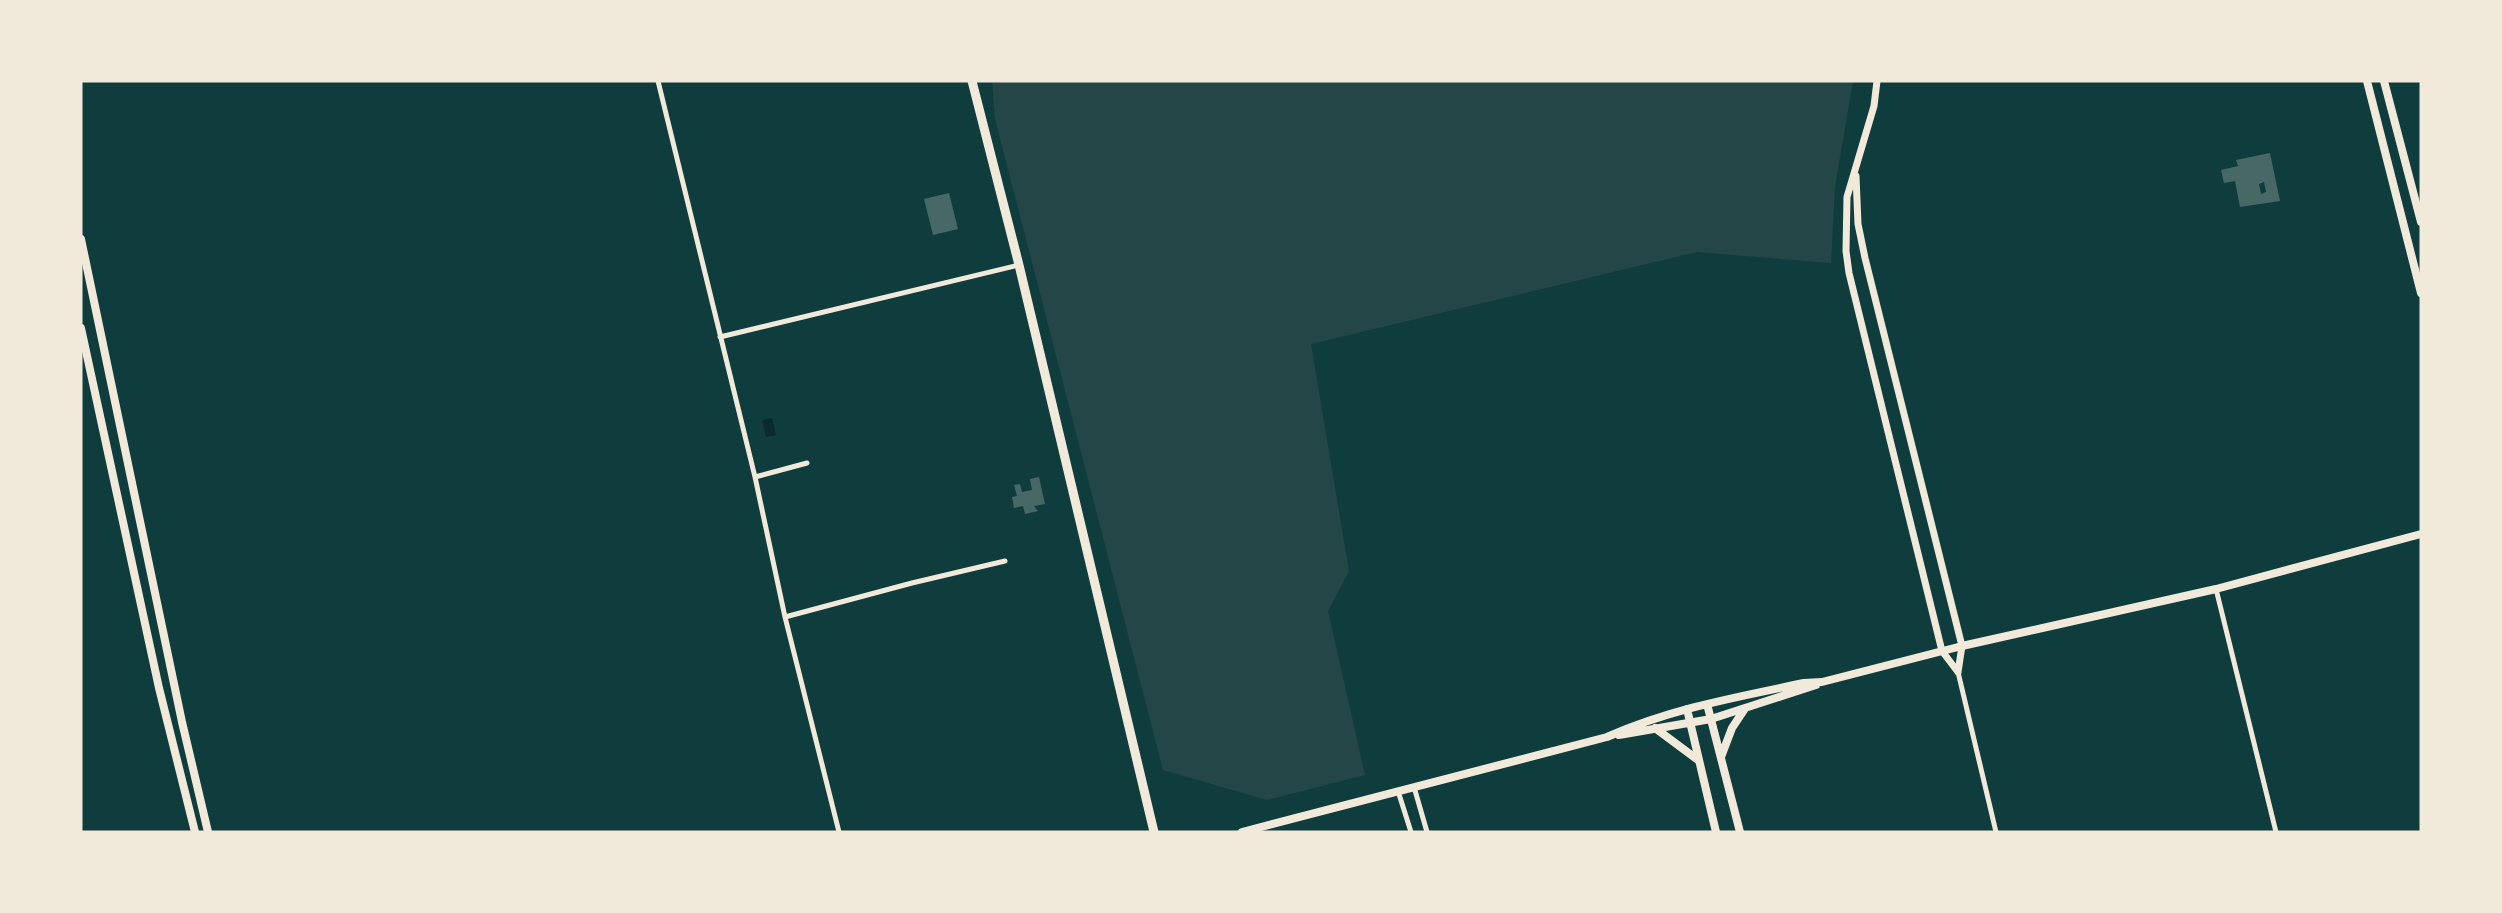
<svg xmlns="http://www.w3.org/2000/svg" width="2502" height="913" viewBox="0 0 2502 913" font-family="'Fira Sans',sans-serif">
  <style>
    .green { fill: #244646 }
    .water { fill: #0a2a2b }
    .building { fill: #486865; fill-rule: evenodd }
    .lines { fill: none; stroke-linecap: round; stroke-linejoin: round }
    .minor { stroke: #f1e9da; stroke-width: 5 }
    .tertiary { stroke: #f1e9da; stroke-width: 7 }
    .secondary { stroke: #f1e9da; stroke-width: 8 }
    .trunk { stroke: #f1e9da; stroke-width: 9 }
  </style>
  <rect width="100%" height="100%" fill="#0f3d3e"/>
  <!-- green -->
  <path class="green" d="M992,81H1853L1835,187L1831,263L1697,252L1311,344L1349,571L1328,611L1365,775L1267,800L1163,770L995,119Z"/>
  <!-- water -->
  <path class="water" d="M772,418L776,435L766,437L762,420Z"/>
  <!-- building -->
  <path class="building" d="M2270,153L2280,201L2240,207L2235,181L2224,183L2221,170L2238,166L2236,160ZM2264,182L2266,192L2261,194L2259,184Z
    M949,193L958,229L933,235L924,199Z
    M1039,477L1045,504L1034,506L1038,511L1025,514L1023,506L1014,508L1012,497L1017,496L1014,485L1020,484L1022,492L1032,490L1030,479Z"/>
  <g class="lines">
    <!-- minor -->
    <path class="minor" d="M658,81L755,477L785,617L839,832
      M720,337L1019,265
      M755,477L807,463
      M2216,589L2276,832
      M785,617L912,583L1005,561
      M1958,672L1996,832
      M1414,787L1427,832
      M1398,791L1411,832"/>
    <!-- tertiary -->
    <path class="tertiary" d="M1877,81L1874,106L1847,197L1846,251L1849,273L1942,651L1958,672
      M1856,176L1858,224L1865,258L1962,646L1958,672"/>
    <!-- secondary -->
    <path class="secondary" d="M2367,81L2421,293
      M2384,81L2421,222
      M81,239L182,722L208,832
      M81,328L159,688L195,832
      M1707,704L1740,832
      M1687,709L1716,832
      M1655,728L1698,760
      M1619,735L1711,719L1816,685
      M1721,757L1732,728L1744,710
      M1242,832L1607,737C1670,709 1737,697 1804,683L1822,682L1962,646L2216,589L2421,534"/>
    <!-- trunk -->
    <path class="trunk" d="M972,81L1019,265L1154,832"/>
  </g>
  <!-- border -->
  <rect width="2502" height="913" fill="none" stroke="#f1e9da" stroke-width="165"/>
</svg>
